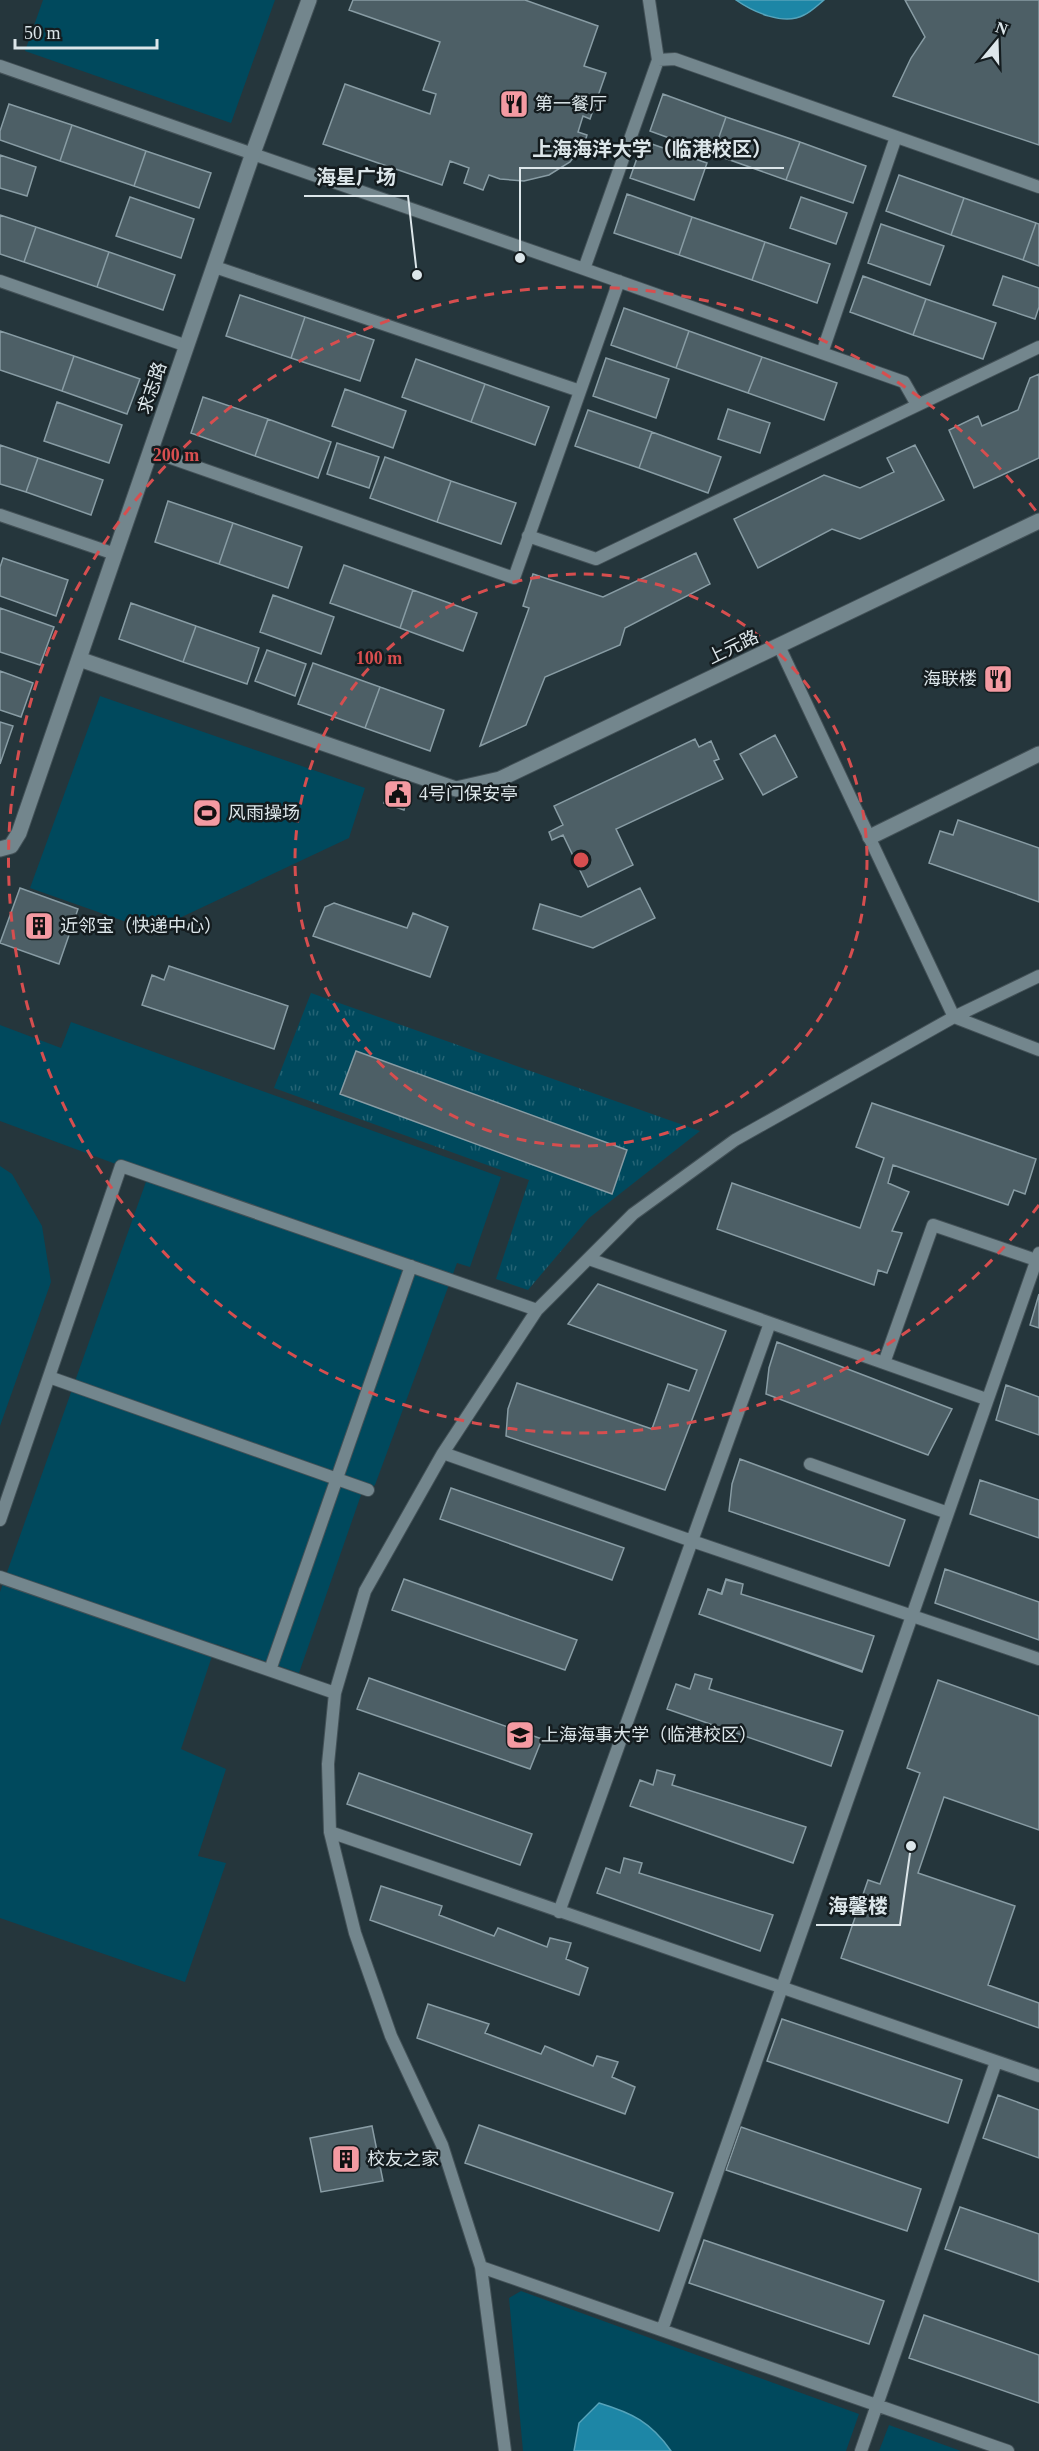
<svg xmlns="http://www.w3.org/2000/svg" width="1039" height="2451" viewBox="0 0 1039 2451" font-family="'Times New Roman','Noto Sans SC',serif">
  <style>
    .grass { fill: url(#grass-tufts) }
    .green { fill: #00495d }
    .water { fill: #1d86a6; stroke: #56a3ba; stroke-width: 1.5 }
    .building { fill: #4d5f66; stroke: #889ca4; stroke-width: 1.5 }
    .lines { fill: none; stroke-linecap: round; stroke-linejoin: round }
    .service-casing { stroke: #435157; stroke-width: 14 }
    .minor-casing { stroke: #435157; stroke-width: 17 }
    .service { stroke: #73868d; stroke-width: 12 }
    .minor { stroke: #73868d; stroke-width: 15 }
    .ring { fill: none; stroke: #d74e4f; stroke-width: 3; stroke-dasharray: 10 8 }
    .labels { text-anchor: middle; stroke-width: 5; stroke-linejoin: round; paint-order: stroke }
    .poi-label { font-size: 18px; fill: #dce6ea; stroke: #141c1f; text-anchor: start }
    .street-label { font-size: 18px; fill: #dce6ea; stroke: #141c1f }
    .centre { fill: #d74e4f; stroke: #141c1f; stroke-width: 3 }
    .ring-label { font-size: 18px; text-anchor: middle; font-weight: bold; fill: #d74e4f; stroke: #141c1f; stroke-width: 5; stroke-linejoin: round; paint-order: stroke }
    .leader { fill: none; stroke: #dce6ea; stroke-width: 2 }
    .callout-dot { fill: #dce6ea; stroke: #141c1f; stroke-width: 2 }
    .callout-label { font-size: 20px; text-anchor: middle; font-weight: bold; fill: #dce6ea; stroke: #141c1f; stroke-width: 5; stroke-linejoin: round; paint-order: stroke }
  </style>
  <defs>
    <pattern id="grass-tufts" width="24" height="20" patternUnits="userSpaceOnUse" patternTransform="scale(1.5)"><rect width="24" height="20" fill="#00495d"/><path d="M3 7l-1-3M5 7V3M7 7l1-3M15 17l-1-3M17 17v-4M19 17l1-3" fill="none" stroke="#256374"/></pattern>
  </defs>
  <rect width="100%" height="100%" fill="#25363c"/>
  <!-- grass -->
  <path class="grass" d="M311,993L700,1131L589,1218L528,1290L496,1279L529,1180L274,1088Z"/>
  <!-- green -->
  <path class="green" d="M43,0H275L231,123L25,51Z
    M100,696L365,788L349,838L152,931L30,888Z
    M71,1022L501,1177L470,1267L457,1263L375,1485L361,1495L299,1673L216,1644L181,1749L226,1769L198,1856L226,1863L185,1982L0,1918V1592L148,1176L0,1121V1025L61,1048Z
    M0,1166L12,1174L42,1226L51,1282L0,1426Z
    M521,2291L859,2414L846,2451H523L509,2298Z
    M889,2425L961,2451H879Z"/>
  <!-- water -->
  <path class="water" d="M736,0H824C818,5 811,12 804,15C784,26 753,12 736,0Z
    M599,2403C632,2413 651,2422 671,2451H574L579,2423Z"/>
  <!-- building -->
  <path class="building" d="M353,0H525L598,26L584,66L606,73L590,119L583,116L578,132L587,135L585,142L570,162L549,175L524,181L500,179L489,175L483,190L464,183L469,168L450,161L442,185L323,144L345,84L430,114L436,94L423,90L440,42L349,10Z
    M905,0H1039V145L893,96L911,58L925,37Z
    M663,94L726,117L713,154L650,131Z
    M9,104L72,125L60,161L0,140V131Z
    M726,117L800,142L786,180L713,154Z
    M72,125L146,151L134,186L60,161Z
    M643,141L707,163L694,200L630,178Z
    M800,142L866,166L853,203L786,180Z
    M146,151L211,173L199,208L134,186Z
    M0,155L36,167L27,196L0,188Z
    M899,175L964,198L951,235L886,211Z
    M627,194L692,217L679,255L614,233Z
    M130,197L194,219L181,258L116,236Z
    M801,197L847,213L836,244L790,228Z
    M964,198L1036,223L1023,260L951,235Z
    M0,215L36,227L24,262L0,254Z
    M692,217L765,242L752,280L679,255Z
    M1036,223L1039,224V266L1023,260Z
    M881,224L944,246L930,285L868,263Z
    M36,227L109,252L97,287L24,262Z
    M765,242L830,264L817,303L752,280Z
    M109,252L175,275L163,310L97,287Z
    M863,276L926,299L913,335L850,312Z
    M1003,276L1039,288V307L1035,319L993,305Z
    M240,295L305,317L291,358L226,336Z
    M926,299L996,323L983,359L913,335Z
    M624,308L689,331L676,368L611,345Z
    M305,317L374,340L360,381L291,358Z
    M0,331L74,356L62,391L0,370Z
    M689,331L762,357L748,393L676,368Z
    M74,356L140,379L127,414L62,391Z
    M762,357L837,383L824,420L748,393Z
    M606,358L669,379L656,418L593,396Z
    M416,359L485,384L471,422L402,397Z
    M1039,374V458L974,488L949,430L978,416L982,426L1018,410L1030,378Z
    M485,384L549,407L535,445L471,422Z
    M345,389L406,411L393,448L332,426Z
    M203,397L268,419L255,456L191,433Z
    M57,402L122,425L109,463L44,441Z
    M728,409L770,423L760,453L718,439Z
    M588,410L652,432L639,468L575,446Z
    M268,419L331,442L318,478L255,456Z
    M652,432L721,457L708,493L639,468Z
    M337,443L379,457L369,488L327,474Z
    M0,445L38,458L26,492L0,484Z
    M915,445L944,500L860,539L832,529L758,568L734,519L824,475L860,488L894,472L887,458Z
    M385,457L451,481L437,522L370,498Z
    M38,458L103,480L91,515L26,492Z
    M451,481L516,503L501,544L437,522Z
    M168,501L233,523L219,564L155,542Z
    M233,523L302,547L288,588L219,564Z
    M696,553L710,584L625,628L620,645L545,677L526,725L480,746L529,608L523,606L533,574L603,597Z
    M3,558L68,580L56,616L0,596V567Z
    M344,565L413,590L400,628L330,603Z
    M413,590L477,613L463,651L400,628Z
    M273,595L334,617L321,654L260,632Z
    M131,603L196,626L183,662L119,639Z
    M0,608L54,627L40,665L0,652Z
    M196,626L259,648L247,684L183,662Z
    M267,650L306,664L295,696L255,681Z
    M313,663L380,687L365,728L298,704Z
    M0,671L33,683L21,717L0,710Z
    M380,687L444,710L430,751L365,728Z
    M0,722L13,726L0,764Z
    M775,735L797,777L763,795L740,754Z
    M695,739L699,747L711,741L719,759L714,761L723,779L616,829L633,865L588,887L563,835L552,840L549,832L563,825L554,806Z
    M393,780L411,785L404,810L384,803Z
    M958,820L1039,848V902L929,863L940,831L953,835Z
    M20,888L78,909L59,964L0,943Z
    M640,888L655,918L593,948L533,929L540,904L581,917Z
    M334,903L407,928L413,913L448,927L430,977L313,936L325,907Z
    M169,966L288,1006L274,1049L142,1005L152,975L164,980Z
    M356,1051L627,1150L612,1194L340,1094Z
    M872,1103L1036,1159L1025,1194L1014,1190L1008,1205L893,1165L888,1183L909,1192L892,1231L902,1233L887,1273L878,1270L874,1285L717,1229L732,1183L860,1228L884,1158L856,1147Z
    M598,1284L726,1331L665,1490L506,1436L508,1409L517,1383L652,1429L668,1384L689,1391L697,1370L568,1324Z
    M1039,1294V1328L1030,1325Z
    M777,1342L952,1409L928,1455L766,1394L769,1368Z
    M1006,1385L1039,1397V1435L996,1420Z
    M740,1459L905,1520L889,1566L729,1511L732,1484Z
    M980,1480L1039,1500V1538L970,1514Z
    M451,1488L624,1548L612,1580L440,1519Z
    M945,1569L1039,1602V1640L935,1603Z
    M404,1579L577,1640L565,1670L392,1610Z
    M726,1579L743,1584L741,1594L874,1636L862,1671L699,1614L708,1589L721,1594Z
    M726,1580L743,1584L741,1594L874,1636L862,1672L699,1614L708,1589L722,1594Z
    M695,1674L712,1679L709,1689L843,1731L831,1766L667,1709L676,1684L690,1689Z
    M369,1678L542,1739L530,1769L357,1709Z
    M938,1680L1039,1716V1830L944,1797L918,1873L1015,1906L988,1985L1039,2003V2028L841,1958L868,1880L880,1884L888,1862L920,1773L907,1768Z
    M657,1770L675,1775L672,1785L806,1827L793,1863L630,1806L640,1780L653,1785Z
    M359,1773L532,1834L520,1865L347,1804Z
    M624,1858L642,1863L639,1873L773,1915L760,1951L597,1893L606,1868L620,1873Z
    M381,1886L442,1906L439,1915L494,1936L498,1928L547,1947L550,1938L571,1943L566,1959L588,1968L579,1995L370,1920Z
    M428,2004L489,2024L485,2033L541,2054L545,2046L593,2066L597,2056L618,2062L612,2077L635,2087L625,2114L417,2038Z
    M782,2019L962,2080L948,2123L767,2061Z
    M998,2095L1039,2110V2158L983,2138Z
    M479,2125L673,2193L659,2231L465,2163Z
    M372,2126L383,2181L321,2192L310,2138Z
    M741,2127L921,2189L907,2231L726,2170Z
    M960,2207L1039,2234V2282L945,2249Z
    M704,2240L884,2301L869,2344L689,2283Z
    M924,2315L1039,2355V2403L909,2358Z"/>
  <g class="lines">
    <!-- service casing -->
    <g class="service-casing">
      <path id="service" d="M658,60L675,59L1039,187
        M0,66L584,269L658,60L649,0
        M215,267L580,391
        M584,269L904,382L916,403
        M0,281L187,346
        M822,353L896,137
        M151,451L514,578L619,281
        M0,515L115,554
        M528,536L596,559L1039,347
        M779,646L954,1017L1039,976
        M589,1259L986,1399
        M884,1363L933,1225L1039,1261
        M49,1377L368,1490
        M443,1453L692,1541L1039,1659
        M810,1464L948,1513
        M0,1520L121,1166L537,1310
        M0,1577L335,1693
        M270,1670L411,1266
        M330,1832L1039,2076
        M559,1912L770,1323
        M481,2267L1008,2451
        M662,2330L1039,1253
        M505,2451L481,2267L442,2145L391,2036L355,1933L330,1832L328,1764L335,1693L365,1591L443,1453L537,1310L633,1214L735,1140L954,1017L1039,1050
        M861,2451L996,2062"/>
    </g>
    <!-- minor casing -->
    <g class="minor-casing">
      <path id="minor" d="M79,659L456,789L500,779L1039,521
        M870,837L1039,754
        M0,849L11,846L19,833L253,153L309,0"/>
    </g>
    <!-- service -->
    <use href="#service" class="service"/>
    <!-- minor -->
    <use href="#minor" class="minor"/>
  </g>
  <!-- distance rings -->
  <g class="ring">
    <circle cx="581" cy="860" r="286"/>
    <path d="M1039 1205A573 573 0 1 1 1039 515"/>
  </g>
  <!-- icons -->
  <defs>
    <g id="restaurant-square" transform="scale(1.5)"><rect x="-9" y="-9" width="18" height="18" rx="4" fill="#f49aa2" stroke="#141c1f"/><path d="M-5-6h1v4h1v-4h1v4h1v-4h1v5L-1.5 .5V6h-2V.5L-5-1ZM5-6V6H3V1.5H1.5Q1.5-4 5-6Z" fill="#111"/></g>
    <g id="civic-square" transform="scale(1.5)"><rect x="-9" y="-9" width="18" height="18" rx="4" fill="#f49aa2" stroke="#141c1f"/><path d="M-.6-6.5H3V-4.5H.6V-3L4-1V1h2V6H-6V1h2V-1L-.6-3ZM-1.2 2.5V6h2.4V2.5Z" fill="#111"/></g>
    <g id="stadium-square" transform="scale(1.5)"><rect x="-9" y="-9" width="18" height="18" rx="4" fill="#f49aa2" stroke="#141c1f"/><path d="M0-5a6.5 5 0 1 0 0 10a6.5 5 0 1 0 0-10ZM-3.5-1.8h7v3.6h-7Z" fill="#111"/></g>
    <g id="building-square" transform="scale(1.5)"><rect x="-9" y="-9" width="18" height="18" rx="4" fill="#f49aa2" stroke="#141c1f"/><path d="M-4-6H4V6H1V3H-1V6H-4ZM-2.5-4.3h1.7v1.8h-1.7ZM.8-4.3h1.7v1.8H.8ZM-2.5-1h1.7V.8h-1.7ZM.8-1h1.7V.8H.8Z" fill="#111"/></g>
    <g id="university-square" transform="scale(1.5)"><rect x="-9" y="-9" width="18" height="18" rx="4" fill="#f49aa2" stroke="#141c1f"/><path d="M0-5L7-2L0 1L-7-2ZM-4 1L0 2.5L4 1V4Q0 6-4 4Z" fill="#111"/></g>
  </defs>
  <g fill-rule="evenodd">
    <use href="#restaurant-square" x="514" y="104"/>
    <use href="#restaurant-square" x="998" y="679"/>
    <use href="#civic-square" x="398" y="794"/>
    <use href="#stadium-square" x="207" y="813"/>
    <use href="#building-square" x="39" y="926"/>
    <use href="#university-square" x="520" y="1735"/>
    <use href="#building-square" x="346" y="2159"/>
  </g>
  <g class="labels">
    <!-- poi labels -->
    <g class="poi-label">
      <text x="535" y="110">第一餐厅</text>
      <text x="977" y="685" text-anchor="end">海联楼</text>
      <text x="419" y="800">4号门保安亭</text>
      <text x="228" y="819">风雨操场</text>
      <text x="60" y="932">近邻宝（快递中心）</text>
      <text x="541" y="1741">上海海事大学（临港校区）</text>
      <text x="367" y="2165">校友之家</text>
    </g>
    <!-- street labels -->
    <g class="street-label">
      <text transform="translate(152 388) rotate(-71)" y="6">求志路</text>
      <text transform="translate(733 647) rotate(-26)" y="6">上元路</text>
    </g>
  </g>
  <circle cx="581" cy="860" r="9" class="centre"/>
  <g class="ring-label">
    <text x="176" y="461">200 m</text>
    <text x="379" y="664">100 m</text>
  </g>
  <!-- callouts -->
  <path class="leader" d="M520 258L520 168H784M417 275L408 196H304M911 1846L900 1925H816"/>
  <g class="callout-dot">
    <circle cx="520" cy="258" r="6"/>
    <circle cx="417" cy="275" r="6"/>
    <circle cx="911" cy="1846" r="6"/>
  </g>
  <g class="callout-label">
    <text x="652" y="156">上海海洋大学（临港校区）</text>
    <text x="356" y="184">海星广场</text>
    <text x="858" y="1913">海馨楼</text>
  </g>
  <!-- north arrow -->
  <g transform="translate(997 42) rotate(19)" stroke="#141c1f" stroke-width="4.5" paint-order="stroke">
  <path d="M0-4.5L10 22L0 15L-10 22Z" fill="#dce6ea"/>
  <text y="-9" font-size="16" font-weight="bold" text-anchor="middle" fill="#dce6ea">N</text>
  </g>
  <!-- scale -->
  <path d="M15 39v9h142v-9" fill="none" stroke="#dce6ea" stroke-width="3"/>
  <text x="24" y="39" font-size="18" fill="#dce6ea" stroke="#141c1f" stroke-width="4.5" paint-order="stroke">50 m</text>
</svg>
